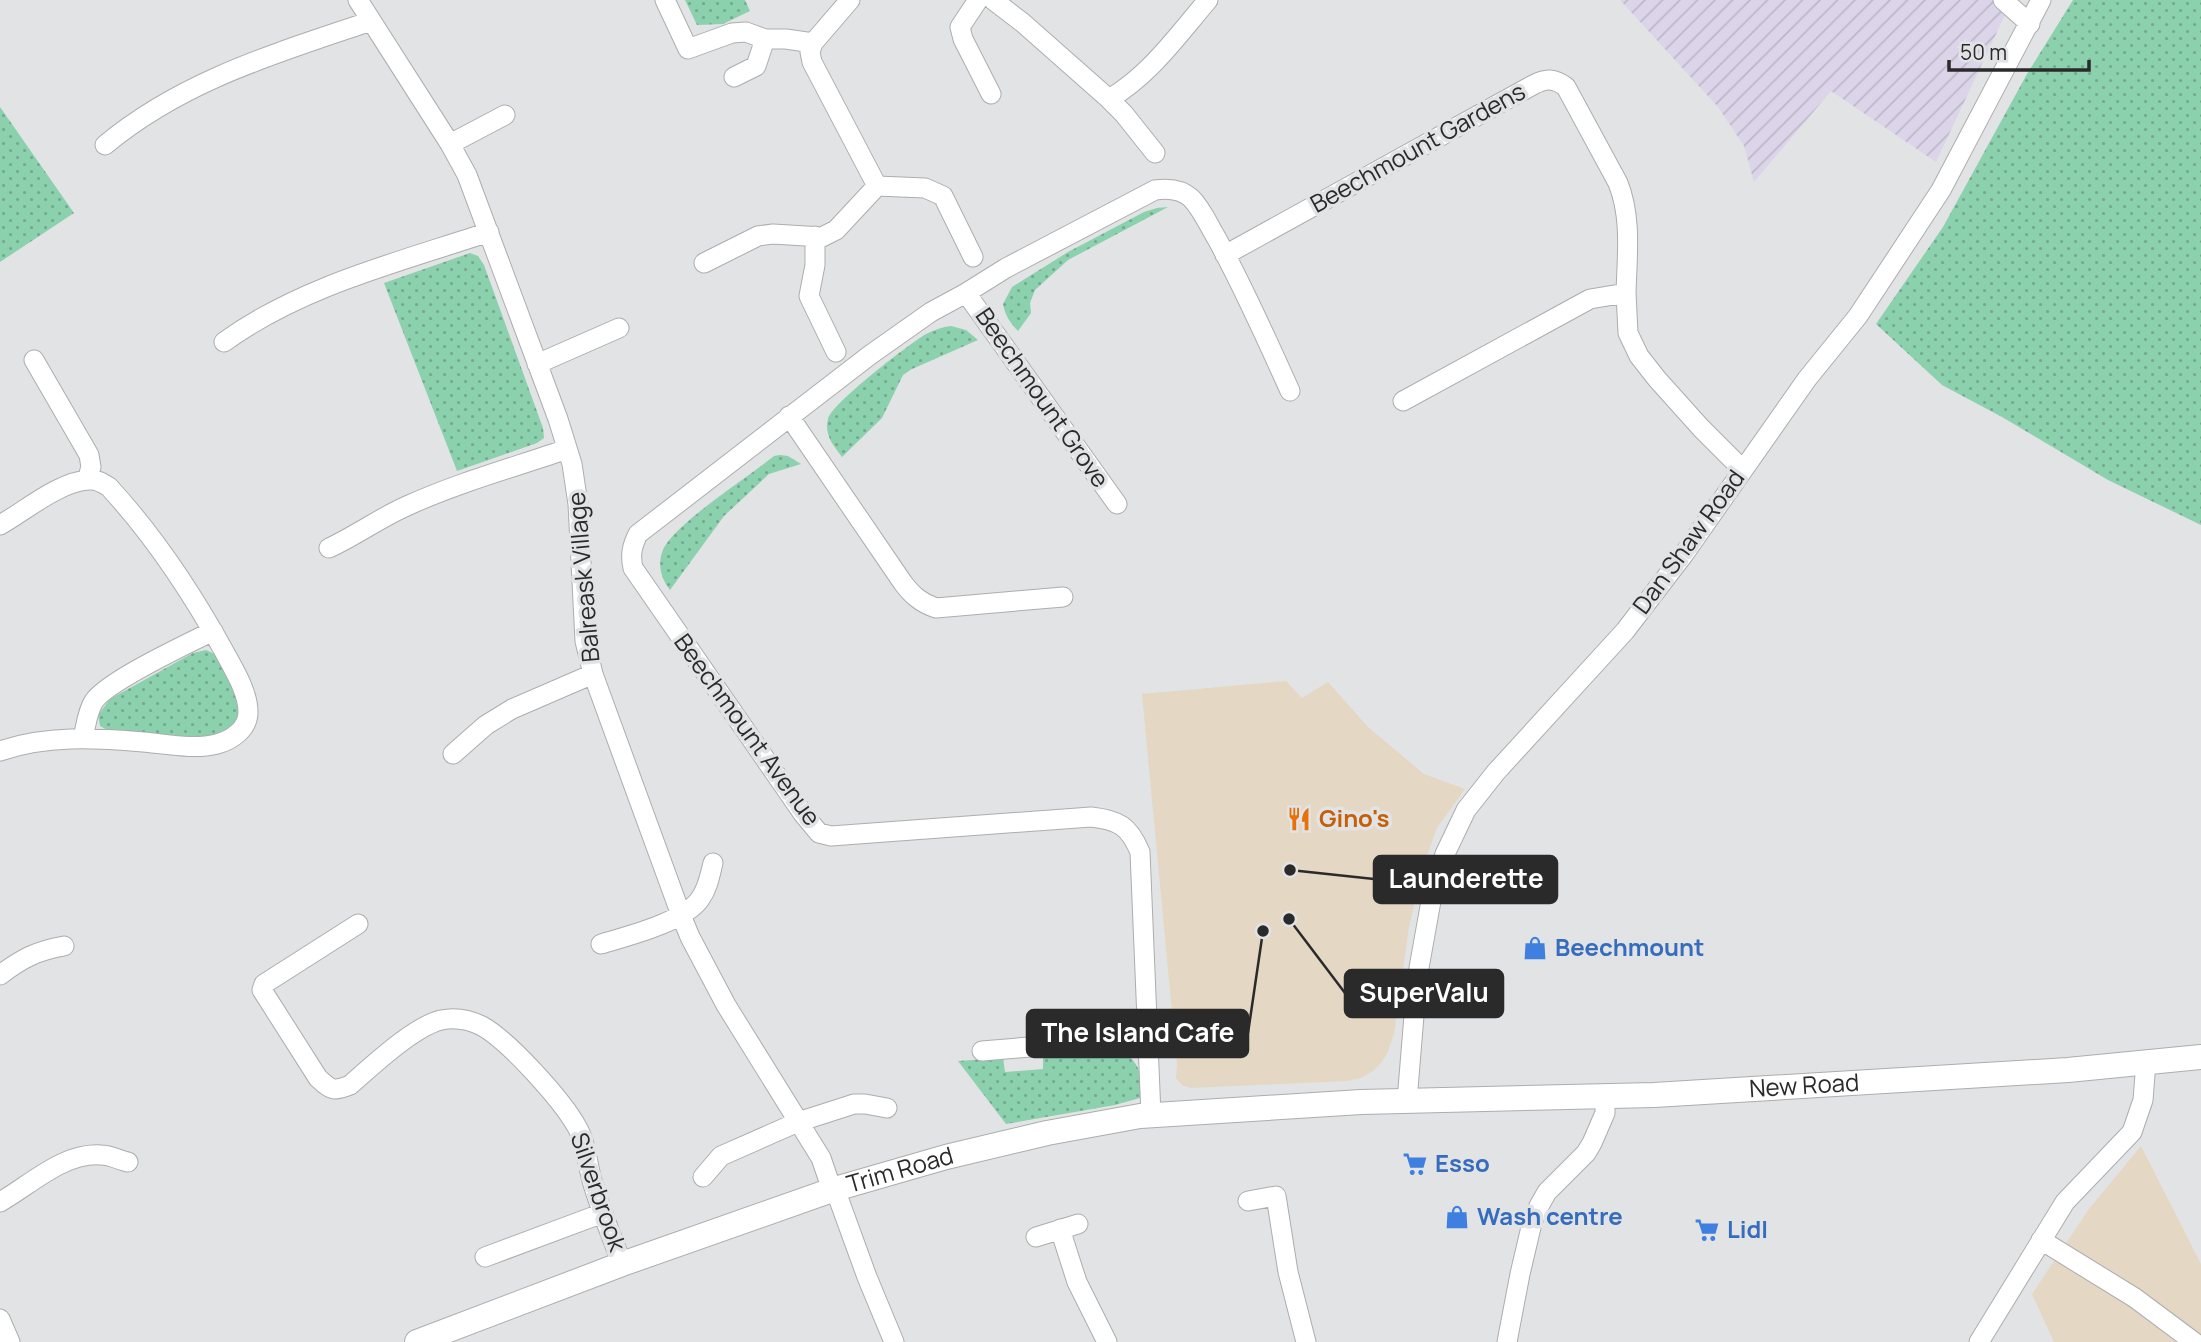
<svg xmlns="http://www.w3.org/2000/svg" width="2201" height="1342" viewBox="0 0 2201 1342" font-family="Manrope,sans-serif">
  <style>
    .commercial { fill: #e4d7c3 }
    .industrial { fill: url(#industrial-furrows) }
    .green { fill: url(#green-dots) }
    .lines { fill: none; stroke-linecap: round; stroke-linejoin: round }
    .minor-casing { stroke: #acadae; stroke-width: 21 }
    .major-casing { stroke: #acadae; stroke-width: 26 }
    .minor { stroke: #fff; stroke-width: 19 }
    .major { stroke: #fff; stroke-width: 24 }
    .labels { text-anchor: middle; stroke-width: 7; stroke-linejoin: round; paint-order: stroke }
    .street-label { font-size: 24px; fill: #2a2a2b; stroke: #e2e3e4 }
    .food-label { font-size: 24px; font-weight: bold; fill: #c56008; stroke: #e2e3e4; text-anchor: start }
    .shop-label { font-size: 24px; font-weight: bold; fill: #366cbe; stroke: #e2e3e4; text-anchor: start }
    .leader { fill: none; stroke: #2a2a2b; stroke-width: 2.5 }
    .callout-dot { fill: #2a2a2b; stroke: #e2e3e4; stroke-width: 2.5 }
    .callout { fill: #2a2a2b; stroke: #2a2a2b; stroke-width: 2.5 }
    .callout-label { font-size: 26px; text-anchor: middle; font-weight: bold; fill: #fff }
  </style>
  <defs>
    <pattern id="industrial-furrows" width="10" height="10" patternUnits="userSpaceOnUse" patternTransform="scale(1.75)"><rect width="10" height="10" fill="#dcd5ea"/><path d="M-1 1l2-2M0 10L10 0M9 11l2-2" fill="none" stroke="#bdb7c9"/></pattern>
    <pattern id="green-dots" width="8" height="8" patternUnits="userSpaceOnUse" patternTransform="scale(1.75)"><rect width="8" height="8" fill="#8cd1ae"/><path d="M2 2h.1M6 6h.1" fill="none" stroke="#73aa8e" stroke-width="1.8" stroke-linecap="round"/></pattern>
  </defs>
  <rect width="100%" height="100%" fill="#e2e3e4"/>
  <!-- commercial -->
  <path class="commercial" d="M1286,681L1302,698L1328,682L1368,727L1424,774L1465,789L1437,828L1423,867L1409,927L1394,1034L1387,1054L1380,1064L1373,1071L1361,1078L1346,1081L1191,1088L1182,1085L1176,1078L1177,1065L1142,694Z
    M2141,1146L2201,1264V1342H2054L2032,1294L2089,1209Z"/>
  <!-- industrial -->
  <path class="industrial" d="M1620,0H2012L1936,162L1831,91L1754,182L1744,146L1718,107Z"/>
  <!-- green -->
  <path class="green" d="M685,0H745L750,11L723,24L697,25Z
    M2073,0H2201V525L2108,480L2002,417L1942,385L1876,324L1943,227L2027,74Z
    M0,107L74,213L0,262Z
    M1168,207L1068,260L1035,290L1030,303L1031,313L1018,331C1010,323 1005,315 1003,304L1012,287L1068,252L1144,212L1157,208Z
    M470,253L478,256L484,265L543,428L544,438L537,443L457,471L384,283Z
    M951,326L966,330L978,340L912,369L903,375L882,418L842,457C833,445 824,435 828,419C831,404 909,344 926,334C934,330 942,327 951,326Z
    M780,455L788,456L801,464L769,474L724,516L670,590C661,579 657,564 663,550C673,526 739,483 761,466L774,456Z
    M206,650L219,656L230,678L242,711L240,722L227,735L183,739L111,732L100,726L98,715L110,699L193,653Z
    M1117,1049C1137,1057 1146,1077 1140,1098L1115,1105L1006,1124L958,1061L1003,1058L1005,1072L1043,1069V1054Z"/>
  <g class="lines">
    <!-- minor casing -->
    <g class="minor-casing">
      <path id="minor" d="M358,0L450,144L467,175L558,419L572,464L578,504L585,641L593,674L681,915L690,937L726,1005L821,1158L832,1190
        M665,0L688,49L732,33L746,32L765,39H786L813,43
        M850,0L813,43L810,52L812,62L877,186
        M978,0L960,27L963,39L991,94
        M993,0L1023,23L1109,99L1124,114L1155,153
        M2003,0L2030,24
        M734,77L756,66L765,39
        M1109,99C1150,75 1178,35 1208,0
        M450,144L505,115
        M105,145C183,80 277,53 371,21
        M815,236V265L809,296L836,352
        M1225,255L1533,85C1546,78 1554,78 1566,87L1618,183C1632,218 1627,256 1626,293
        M704,263L758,236L773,234L822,237L836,230L877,186L925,188L943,196L973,257
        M966,293L1117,504
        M224,342C301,286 399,262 489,232
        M34,360L89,455L91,467L87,480
        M537,364L619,328
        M1403,401L1590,299L1626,293L1628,333L1639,356L1657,379L1701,428L1742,469
        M789,416L903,583C912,595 921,603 936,608L1063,597
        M0,525C25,511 60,481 89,480C97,479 103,483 109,487C155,537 192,593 225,653C234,670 248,692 248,712C248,729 232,740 217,744C193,750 167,744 143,742C95,738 46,735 0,751
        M329,548C357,535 381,517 409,505C460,482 515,467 567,449
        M83,738C86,726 87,712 94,701C109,680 187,644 213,631
        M453,754L486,725L512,709L593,674
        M358,924L264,984L262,990L318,1078C331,1090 333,1092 350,1085C372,1066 413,1027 441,1020C455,1017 470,1020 482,1026C509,1041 562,1100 577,1127C587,1144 587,1165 593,1184C601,1211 612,1237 622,1264
        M601,944C628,936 684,922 700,899C708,888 710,875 713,863
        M0,975C23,958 36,951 64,946
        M982,1051L1147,1037
        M1407,1101L1417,979L1431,901L1445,854L1466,810L1496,772L1625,631L1684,554L1807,379L1858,316L1941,190L2041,0
        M1151,1115L1140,852C1129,826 1119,820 1091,817L831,836L819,833L804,815L633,568C630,555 632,546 638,534L870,355L931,312L966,293L1006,268L1155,190C1168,188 1181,189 1191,198C1202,209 1209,226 1217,239C1243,286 1268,342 1290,391
        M703,1177L721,1156L798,1122L854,1104H865L887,1108
        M835,1189L867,1277L894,1342
        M1248,1201L1276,1196L1288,1272L1306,1342
        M0,1202C30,1185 64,1152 101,1155C110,1155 119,1160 128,1162
        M1060,1229L1077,1282L1107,1342
        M1036,1237L1078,1224
        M2041,1240L2135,1298L2194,1342
        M485,1257L603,1213
        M0,1319L10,1342
        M1507,1342L1520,1274L1532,1223L1539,1206L1547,1192L1586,1153L1592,1143L1605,1113V1097
        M1979,1342L2065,1202L2132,1132L2143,1100L2146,1062"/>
    </g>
    <!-- major casing -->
    <g class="major-casing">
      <g id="major">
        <path id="s1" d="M417,1342L622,1264L835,1189L946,1157L1047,1133L1140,1116L1361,1102L1654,1095L2068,1070L2201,1057"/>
      </g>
    </g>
    <!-- minor -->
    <use href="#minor" class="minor"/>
    <!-- major -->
    <use href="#major" class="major"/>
  </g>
  <!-- icons -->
  <defs>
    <g id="restaurant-bare" transform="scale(1.89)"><path d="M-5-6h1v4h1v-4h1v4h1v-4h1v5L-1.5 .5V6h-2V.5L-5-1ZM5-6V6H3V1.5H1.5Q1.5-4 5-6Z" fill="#e8710a" stroke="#e2e3e4" stroke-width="2.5" paint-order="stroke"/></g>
    <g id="shop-bare" transform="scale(1.89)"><path d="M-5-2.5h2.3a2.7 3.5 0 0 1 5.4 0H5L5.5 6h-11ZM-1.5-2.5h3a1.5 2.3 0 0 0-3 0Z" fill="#3f7fe0" stroke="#e2e3e4" stroke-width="2.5" paint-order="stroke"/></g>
    <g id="supermarket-bare" transform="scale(1.89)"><path d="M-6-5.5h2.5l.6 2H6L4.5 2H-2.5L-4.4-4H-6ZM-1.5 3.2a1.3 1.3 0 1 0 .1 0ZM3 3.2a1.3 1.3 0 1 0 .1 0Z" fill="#3f7fe0" stroke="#e2e3e4" stroke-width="2.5" paint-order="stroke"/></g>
  </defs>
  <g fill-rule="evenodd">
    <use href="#restaurant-bare" x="1299" y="819"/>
    <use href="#shop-bare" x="1535" y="948"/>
    <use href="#supermarket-bare" x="1415" y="1164"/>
    <use href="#shop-bare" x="1457" y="1217"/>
    <use href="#supermarket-bare" x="1707" y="1230"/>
  </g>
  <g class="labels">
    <!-- street labels -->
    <g class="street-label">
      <text transform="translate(1418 148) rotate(-29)" y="8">Beechmount Gardens</text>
      <text transform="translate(1042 398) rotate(55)" y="8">Beechmount Grove</text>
      <text transform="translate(1689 542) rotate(-54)" y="8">Dan Shaw Road</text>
      <text transform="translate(584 577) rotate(-95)" y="8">Balreask Village</text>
      <text transform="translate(747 730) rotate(54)" y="8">Beechmount Avenue</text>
      <text dy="8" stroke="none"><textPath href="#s1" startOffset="1424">New Road</textPath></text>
      <text dy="8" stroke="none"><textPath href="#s1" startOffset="513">Trim Road</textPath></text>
      <text transform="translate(598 1192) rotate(71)" y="8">Silverbrook</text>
    </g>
    <!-- food labels -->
    <g class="food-label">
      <text x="1319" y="827">Gino's</text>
    </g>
    <!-- shop labels -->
    <g class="shop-label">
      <text x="1555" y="956">Beechmount</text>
      <text x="1435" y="1172">Esso</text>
      <text x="1477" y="1225">Wash centre</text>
      <text x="1727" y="1238">Lidl</text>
    </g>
  </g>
  <!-- callouts -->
  <path class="leader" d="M1290 870L1374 879M1289 919L1345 993M1263 931L1248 1033"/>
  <g class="callout-dot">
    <circle cx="1290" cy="870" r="7"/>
    <circle cx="1289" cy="919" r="7"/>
    <circle cx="1263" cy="931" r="7"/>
  </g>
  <g class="callout">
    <rect x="1374" y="856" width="183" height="47" rx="7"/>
    <rect x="1345" y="970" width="158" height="47" rx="7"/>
    <rect x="1027" y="1010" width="221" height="47" rx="7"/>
  </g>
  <g class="callout-label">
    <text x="1466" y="888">Launderette</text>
    <text x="1424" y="1002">SuperValu</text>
    <text x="1138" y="1042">The Island Cafe</text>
  </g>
  <!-- scale -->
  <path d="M1949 60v10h140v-10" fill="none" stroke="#2a2a2b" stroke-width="3.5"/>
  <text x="1960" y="60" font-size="21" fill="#2a2a2b" stroke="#e2e3e4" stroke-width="5" paint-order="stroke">50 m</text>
</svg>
